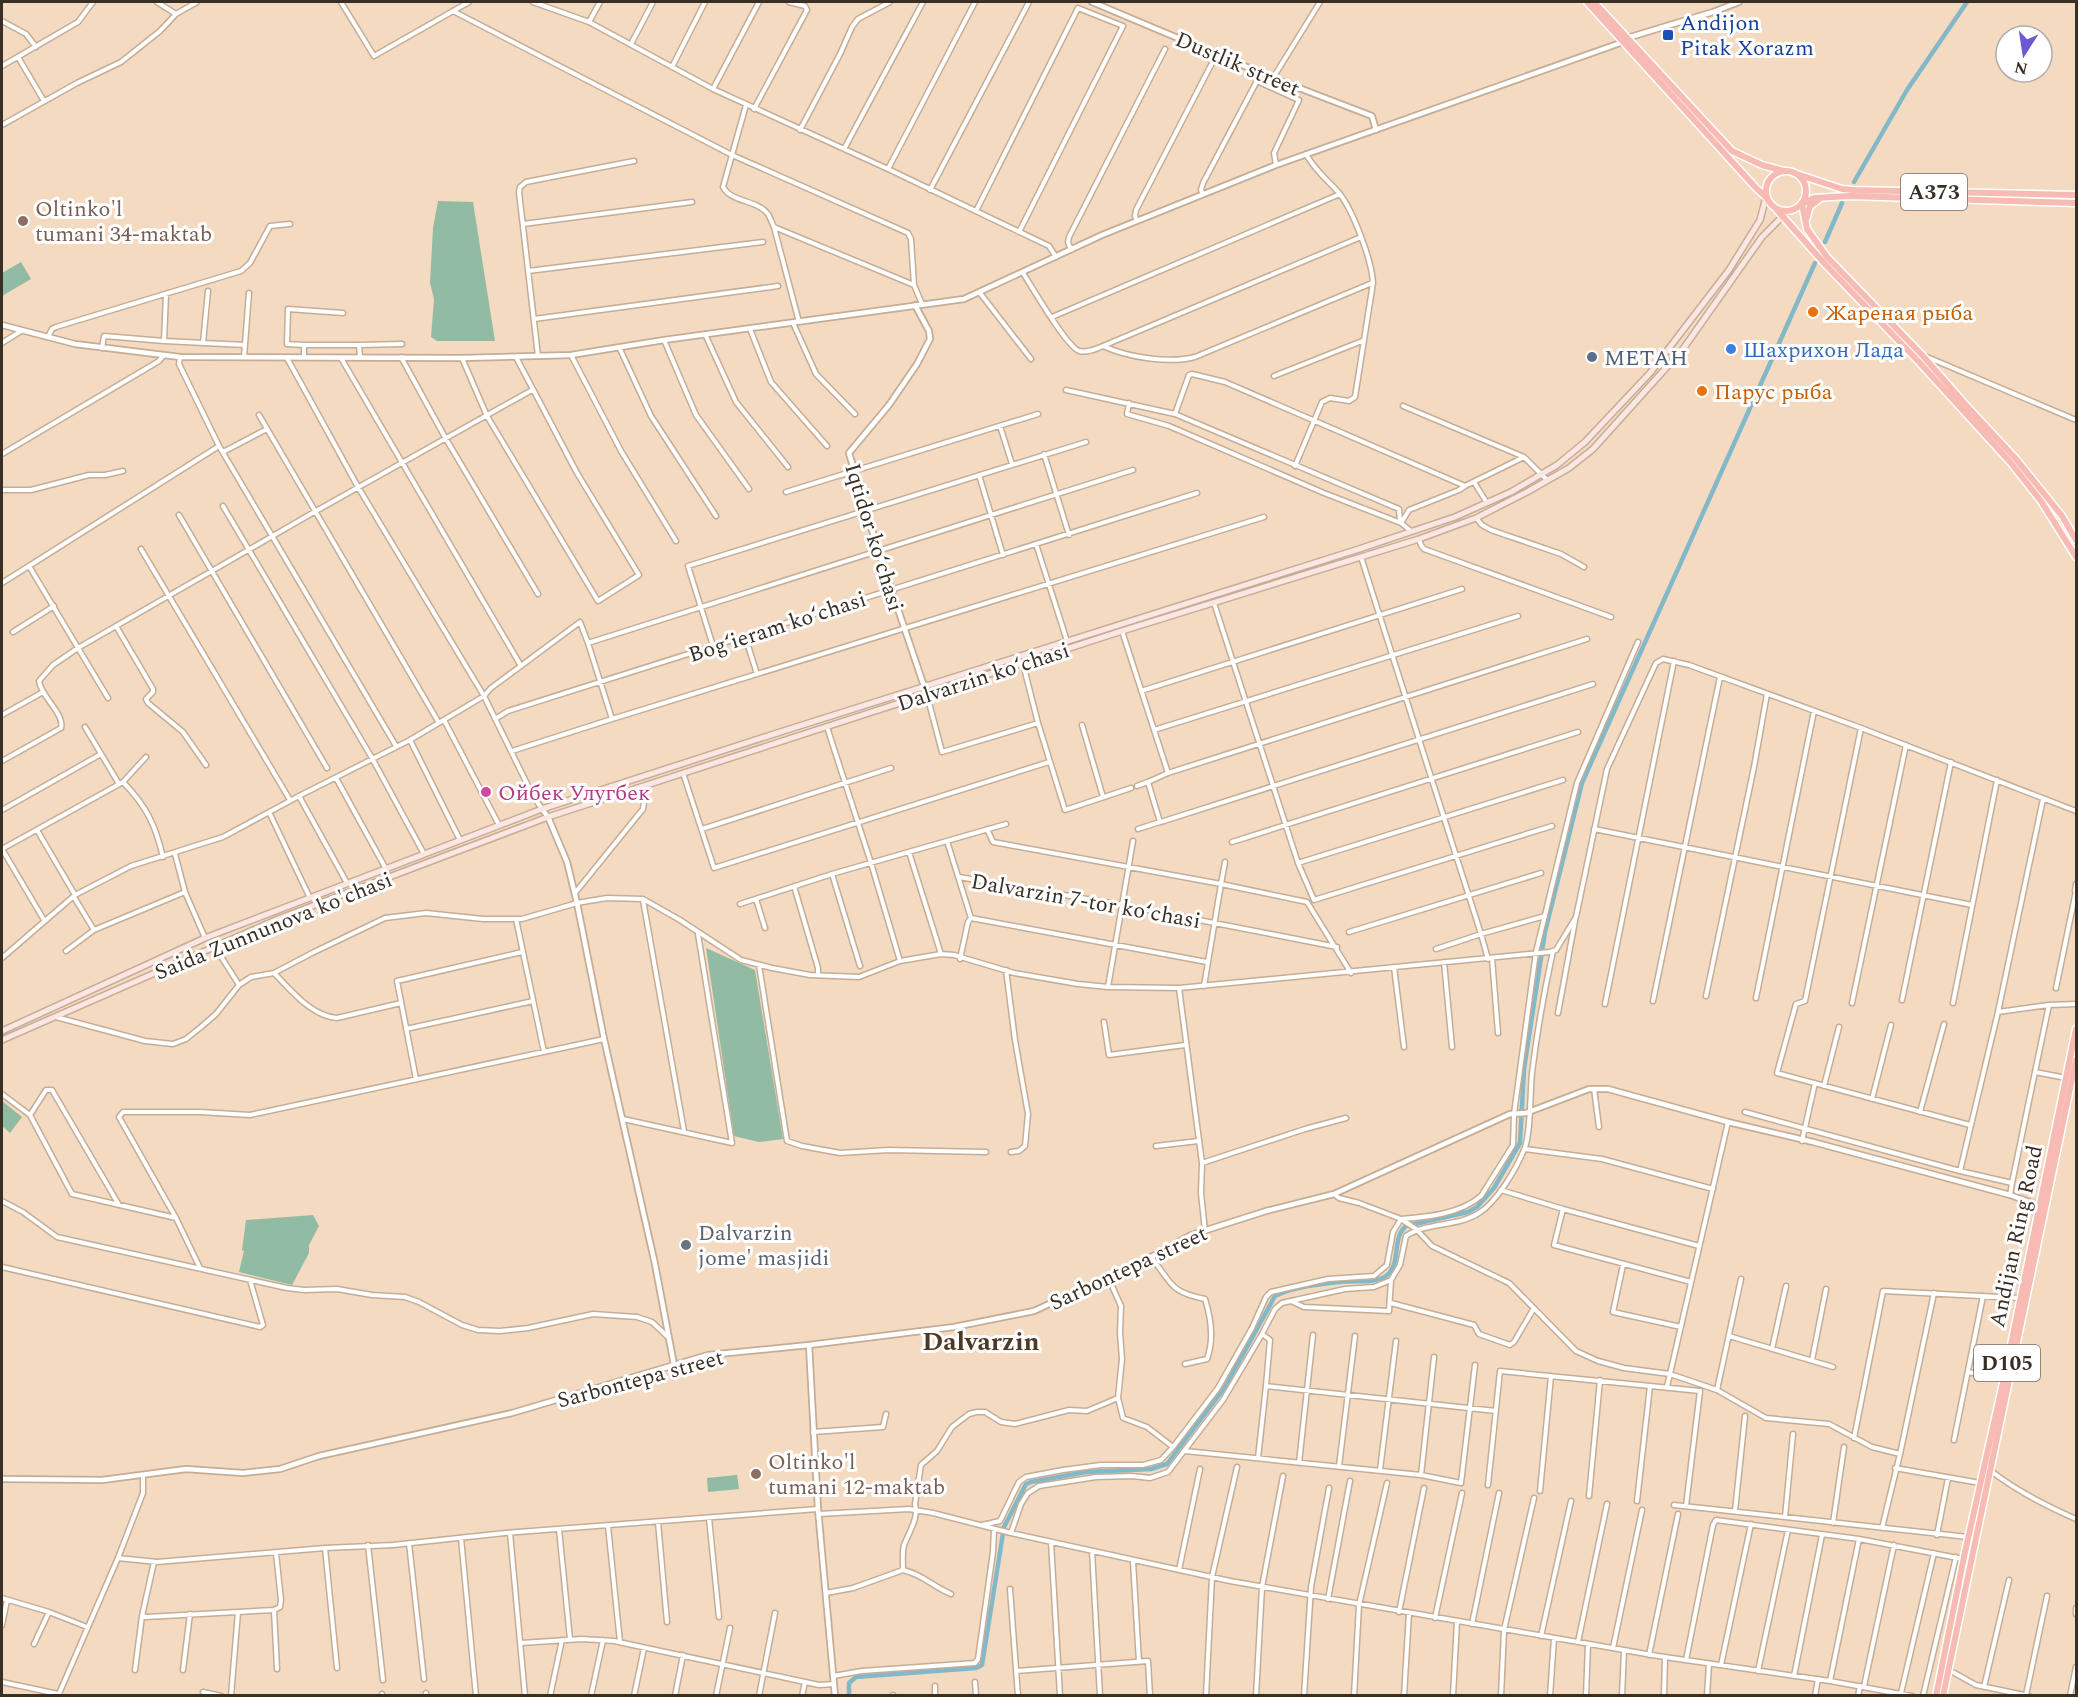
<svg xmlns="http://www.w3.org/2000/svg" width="2078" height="1697" viewBox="0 0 2078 1697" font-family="Spectral,serif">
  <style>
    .green { fill: #91bba3 }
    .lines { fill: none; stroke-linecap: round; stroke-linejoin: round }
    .canal { stroke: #82b8c8; stroke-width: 4.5 }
    .minor-casing { stroke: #c5ad95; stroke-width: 7 }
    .tertiary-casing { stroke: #c5ad95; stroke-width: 8 }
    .secondary-casing { stroke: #c5ad95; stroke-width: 8 }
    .trunk-casing { stroke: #fff; stroke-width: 9 }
    .minor { stroke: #fff; stroke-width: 4 }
    .tertiary { stroke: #fff; stroke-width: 4.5 }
    .secondary { stroke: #fce6e3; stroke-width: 5 }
    .trunk { stroke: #f8bbb4; stroke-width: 6 }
    .transit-dot { fill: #1a4fb4; stroke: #fff; stroke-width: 2 }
    .education-dot { fill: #8d6e63; stroke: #fff; stroke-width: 2 }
    .food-dot { fill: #e8710a; stroke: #fff; stroke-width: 2 }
    .shop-dot { fill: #3f7fe0; stroke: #fff; stroke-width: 2 }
    .service-dot { fill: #5c6f8a; stroke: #fff; stroke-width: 2 }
    .hotel-dot { fill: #d1479c; stroke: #fff; stroke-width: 2 }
    .worship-dot { fill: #6b7280; stroke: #fff; stroke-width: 2 }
    .labels { text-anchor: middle; stroke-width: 6; stroke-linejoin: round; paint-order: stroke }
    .shield { fill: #fff; stroke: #746d66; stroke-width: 1.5 }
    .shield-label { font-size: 21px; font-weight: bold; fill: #392f25 }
    .transit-label { font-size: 22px; fill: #164399; stroke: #fff; text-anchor: start }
    .street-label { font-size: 22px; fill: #392f25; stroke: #fff }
    .education-label { font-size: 22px; fill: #785e54; stroke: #fff; text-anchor: start }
    .food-label { font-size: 22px; fill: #c56008; stroke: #fff; text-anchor: start }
    .shop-label { font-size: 22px; fill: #366cbe; stroke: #fff; text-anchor: start }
    .service-label { font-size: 22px; fill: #4e5e75; stroke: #fff; text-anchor: start }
    .hotel-label { font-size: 22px; fill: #b23c85; stroke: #fff; text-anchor: start }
    .worship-label { font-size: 22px; fill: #5b616d; stroke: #fff; text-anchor: start }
    .quarter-label { font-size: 26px; font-weight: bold; fill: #4e3925; stroke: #fff }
  </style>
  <rect width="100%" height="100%" fill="#f4dac1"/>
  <!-- green -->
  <path class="green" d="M438,201L473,202L495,341H437L431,337L434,299L430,283L433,228Z
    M21,262L31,279L2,296V273Z
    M706,948L755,970L783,1139L759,1142L734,1136Z
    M2,1101L22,1117L10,1133L2,1126Z
    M313,1215L319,1226L309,1245V1253L292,1285L239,1272L244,1251L242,1250L246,1220Z
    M737,1475L739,1489L708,1492L707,1478Z"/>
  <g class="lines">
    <!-- canal -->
    <path class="canal" d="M1854,182L1907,90L1967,2
      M1825,242L1842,203
      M849,1696V1683L856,1677L976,1668L982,1665L1004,1527L1026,1484L1031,1482L1086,1472L1151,1469L1167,1464L1225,1387L1275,1296C1293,1287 1320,1284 1339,1282C1353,1280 1374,1284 1386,1276C1402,1265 1391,1238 1406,1226L1468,1212L1477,1207L1494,1188L1520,1143L1524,1069L1545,932L1582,783L1815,263"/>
    <!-- minor casing -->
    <g class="minor-casing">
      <path id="minor" d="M157,2L176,14
        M341,2L374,56L469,2
        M533,2L589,22L713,89L888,169L1049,246L1056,257
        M453,11L732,155L908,233L911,239L914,285L922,304
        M2,21L26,34L36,47
        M589,22L600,2
        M631,44L653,2
        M18,57L44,101
        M2,66L78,22L93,2
        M672,67L705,2
        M1273,78L1320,2
        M713,89L759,2
        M746,105L723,187C732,203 756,199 768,214C770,217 772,223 774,227L799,322
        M754,109L807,10L805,6L789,2
        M2,125L77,83L121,62L160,31L176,14L197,2
        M800,130L840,54L852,27L858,19L890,2
        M844,149L923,2
        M888,169L975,2
        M930,190L1029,2
        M1203,194L1201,190L1203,183L1257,81L1299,100L1274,153L1276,165
        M976,211L1078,8L1123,26L1019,232
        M1137,221L1135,216L1136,210L1211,65
        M523,224L692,202
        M774,227L914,285
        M1071,250L1068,242L1069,237L1165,49
        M528,271L763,242
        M1023,273C1032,287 1066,346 1079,351C1087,353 1096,349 1103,346L1361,237
        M980,293L1031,359
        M166,294L164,341L245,345
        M1052,317L1340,194
        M534,319L778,286
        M793,323L816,374L855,414
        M750,329L771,382L827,446
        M705,334L736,402L788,467
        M48,337L52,329L56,327L241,271L250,263L270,226L290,224
        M664,340L696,415L749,489
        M2,343L21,331
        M203,343L208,291
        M304,345H359
        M1103,346C1127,357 1169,364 1195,357L1372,283
        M619,347L651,416L716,516
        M102,348L104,336L164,341
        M571,355L621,451L676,541
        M538,356L519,192L520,187L526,182L634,161
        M180,357L179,364L219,446L396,746
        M244,357L249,293
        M304,357V345L287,344L288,309L343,313
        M360,357L359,345L402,344
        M401,357L446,439L538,594
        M287,358L358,487L484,696L533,796L542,809
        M341,358L521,666
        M462,358L487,416L598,601L639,575L577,473L516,357
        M1918,361L1923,356L1927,357L2076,420
        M1274,376L1362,341
        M1066,390L1175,414L1399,509L1400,522
        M1129,403L1127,414L1169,426L1324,493L1401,523L1411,531
        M1403,406L1524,457
        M1175,414L1189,375L1192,374L1225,382L1465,486L1459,490L1409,510L1401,523
        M259,415L439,723
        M1000,426L1012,464
        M223,452L267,429
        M2,454L159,361L163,356
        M1044,454L1069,535
        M1295,466L1322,402L1330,398L1349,401L1355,397L1373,283C1372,261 1353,210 1339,193C1326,178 1316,172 1306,154
        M979,475L1003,555
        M1474,482L1487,503
        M1465,486L1524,457L1547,480
        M2,490H31L89,475H105L123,471
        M786,492L1038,414
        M223,506L372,758L424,854
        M179,515L327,768
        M1476,518L1482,525L1491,530L1561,554L1584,567
        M1419,539L1421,545L1424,549L1611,617
        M1036,544L1067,641
        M141,549L290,800
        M1361,557L1481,934L1488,959
        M29,566L108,698
        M2,583L219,446
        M1214,603L1298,863L1314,900L1552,826
        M116,626L153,689V692L146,699L148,703L183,732L206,765
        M1122,631L1168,773
        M13,632L54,606
        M745,636L757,674
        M1587,639L1168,773L1148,782L1160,822L1164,821L1593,684
        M588,643L612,719L1264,517
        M713,646L688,566L1086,442
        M1023,664L1038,723L1065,810L1131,788
        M1141,691L1462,589
        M927,695L942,752L1038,723
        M2,715L43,692
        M495,719L508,711L1197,493
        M444,720L499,825
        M1082,725L1103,797
        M85,727L119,784
        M827,727L871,863L900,961
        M1861,728L1805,1001L1796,1004L1777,1073L1970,1125
        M1154,730L1518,616
        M410,740L460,840
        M512,751L612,719
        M2,761L61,728C65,714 41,697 39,681L53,665L78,648L316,511L532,390
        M683,773L714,868L1049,762
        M336,778L386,869
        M123,782L146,757
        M1137,786L1148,782
        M299,796L347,883
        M2,810L101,754
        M269,812L310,898
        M702,829L891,768
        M987,829L993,842L1221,884L1225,862
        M1138,829L1160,822
        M1594,829L1972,905
        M37,830L75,895
        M947,841L971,918L968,922L960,959
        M1232,842L1578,732
        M2,849L123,782C147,807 155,824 163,857
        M2,849L44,920
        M909,852L941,954
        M175,854L185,892L205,938
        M1298,863L1563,780
        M832,874L860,966
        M959,877L1122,905L1337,947
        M794,886L818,968V975
        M2075,891L2076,884
        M575,893L643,809L646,785
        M74,897L94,930
        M756,899L765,928
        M643,900L684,1131
        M740,904L832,874L1006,824
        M971,918L1207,962
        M516,919L544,1052
        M1349,932L1541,873
        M215,947L239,985
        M1436,949L1481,934L1545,916
        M66,951L94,930L185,892
        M2,958L75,895L131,866L223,837L299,796L410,740L484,696L491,688L580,622L588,643L1133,470
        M1492,958L1498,1033
        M1444,962L1452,1047
        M759,965L787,1141L802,1146L840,1153L888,1150L986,1152
        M1394,967L1404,1047
        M1006,970L1015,1040L1028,1114L1025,1146L1019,1151L1011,1152
        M274,973C291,990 311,1016 337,1018L401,1003
        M1204,986L1221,884L1307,902L1351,973
        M1108,987L1133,841
        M1179,988L1202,1163L1201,1193L1205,1231
        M2056,988L2076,891
        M1706,996L1754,767L1767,694
        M1756,998L1814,711
        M1902,1000L1951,762
        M1653,1001L1720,677
        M1852,1003L1906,745
        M1953,1003L1997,780
        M1605,1004L1674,661
        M1998,1012L2049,1005L2076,1004
        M1558,1013L1575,921
        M56,1017L145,1041L173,1044L186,1039L201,1027L216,1014L239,985L251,977L274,973L314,952L385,918L426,913L483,919H522L577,903L607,898L643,899L680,920L741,960L772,968L810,975L859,977L900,961L941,954L954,955L1014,973L1078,984L1108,987L1179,988L1550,952L1556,950L1576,917L1607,769L1656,663L1663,659L1689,665L1861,728L2076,811
        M1104,1022L1109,1055L1185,1045
        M406,1029L533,1001
        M2035,1072L2049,1005
        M416,1079L397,981L522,952
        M1824,1086L1839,1027
        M1594,1089L1599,1127
        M2,1094L30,1115L72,1194L176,1218
        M1872,1099L1891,1025
        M1745,1112L1960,1171L2012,1183L2035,1072L2066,1078
        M1920,1112L1944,1024
        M30,1115L46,1090H52L119,1205
        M623,1119L732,1143L698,934
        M1802,1141L1815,1083
        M1156,1146L1198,1141
        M1525,1149L1602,1159L1713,1189
        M1202,1163L1305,1129L1346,1118
        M1960,1171L1998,1012L2043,799
        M1501,1190L1563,1209
        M1334,1194L1339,1198L1359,1203L1401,1219L1416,1229L1432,1246L1509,1283L1576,1351L1598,1361L1624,1368L1670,1374L1717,1390L1766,1418L1829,1424L1872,1447L1900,1454L1882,1528
        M2010,1195L2012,1183
        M2,1201L23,1212L57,1237L287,1288L304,1290L337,1289L372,1295L405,1297L419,1302L462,1325L478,1330L500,1331L528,1328L593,1314L637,1317L652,1322L669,1338
        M1151,1257C1172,1283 1169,1292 1205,1299C1211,1318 1214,1340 1207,1359L1185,1364
        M1623,1265L1613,1312L1681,1327
        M2,1267L260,1327L263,1325L250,1280
        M200,1268L176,1218L119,1117L123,1112H200L250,1115L604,1039
        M1691,1282L1554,1245L1563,1209L1699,1246
        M1291,1301L1304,1307L1389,1311L1391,1280L1400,1265L1406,1236C1427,1222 1457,1227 1479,1213C1497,1202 1516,1169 1524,1150C1531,1135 1530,1092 1532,1073C1537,1032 1544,992 1553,951
        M1391,1303L1474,1325L1479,1334L1510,1345L1514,1342L1534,1308
        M1262,1334L1275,1309L1282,1303L1345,1289L1374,1287L1391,1280
        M1729,1336L1833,1367
        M1772,1349L1786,1286
        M1812,1360L1826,1289
        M1968,1372L2003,1379
        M1667,1387L1728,1122
        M1717,1390L1741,1279
        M813,1432L883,1427L886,1414
        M1854,1438L1883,1291L2020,1298
        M1954,1440L1983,1296
        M1173,1447L1218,1388L1252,1328L1266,1297L1271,1292L1328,1279L1374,1276L1387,1265L1393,1232L1401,1219C1428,1217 1460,1214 1481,1196L1513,1145L1514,1114L1536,952L1577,783L1638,642
        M1185,1451L1421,1475L1461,1483L1475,1365
        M1900,1454L1934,1293
        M1258,1458L1266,1386L1496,1411
        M1299,1463L1313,1335
        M1339,1466L1355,1336
        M1895,1468L1980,1483
        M1380,1470L1396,1341
        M1991,1471C2017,1491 2046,1506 2076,1519
        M1421,1475L1434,1357
        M1488,1485L1500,1371L1650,1386
        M1540,1491L1551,1376
        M1589,1496L1600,1380
        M1637,1501L1650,1386L1700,1391L1686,1506
        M1674,1505L1968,1537
        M1735,1511L1745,1416
        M819,1514L909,1509L933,1513L1011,1533L1230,1581L1658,1656L1830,1681L1912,1696
        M1785,1517L1793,1434
        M709,1518L719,1617
        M658,1522L667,1622
        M1833,1523L1844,1447
        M982,1525L1000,1521L1019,1482L1026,1477L1063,1470L1101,1465H1143L1161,1460L1173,1447L1147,1427L1123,1418L1118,1398L1122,1359L1120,1333L1121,1306L1108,1277
        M608,1526L620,1642
        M559,1529L570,1639
        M510,1533L525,1696
        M1011,1533L1021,1504L1028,1493L1039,1486L1096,1477L1132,1476L1150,1478L1168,1472L1223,1400L1262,1334L1270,1340L1266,1386
        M1937,1535L1948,1478
        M461,1538L476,1696
        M1051,1542L1060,1696
        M409,1543L424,1679
        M368,1545L383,1680
        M325,1548L337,1668
        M1092,1551L1100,1696
        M118,1558L157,1562L325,1548L393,1545L505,1533L818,1509
        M1133,1561L1139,1662
        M154,1562L142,1616L146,1617L274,1610L280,1607L281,1600L276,1553
        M903,1570C924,1575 932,1586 951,1594
        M1179,1570L1200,1469
        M1010,1589L1018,1696
        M826,1593L853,1588L903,1570C903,1562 902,1553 904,1545C909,1532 919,1518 915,1504L921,1465L937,1451L952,1427L969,1414L977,1412H985L1001,1422L1015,1424L1069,1410L1087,1411L1118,1398
        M2,1598L49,1612L87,1627
        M1328,1599L1350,1481
        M2076,1608V1614
        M274,1610L277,1669
        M1399,1612L1424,1488
        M1435,1618L1462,1493
        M1472,1624L1499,1493
        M2,1625L7,1600
        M1541,1636L1571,1501
        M1578,1642L1607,1504
        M521,1643L582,1639L614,1641L805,1682L819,1685L834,1684
        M34,1644L49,1612
        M1613,1648L1642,1510
        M1649,1655L1678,1514
        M1686,1660L1713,1525L1716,1520L1859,1539
        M1721,1665L1751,1524
        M135,1670L142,1616
        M183,1670L190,1614
        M1949,1670L1976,1685L2029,1696
        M1016,1671L1148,1661L1150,1696
        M1758,1671L1788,1530
        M833,1676L862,1671L975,1663L978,1659L993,1552L994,1529
        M1794,1676L1822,1535
        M1830,1681L1859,1539L1963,1559
        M2,1682L58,1694
        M975,1682L976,1696
        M935,1686V1696
        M1864,1686L1894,1545
        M1984,1687L2009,1580
        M203,1692L221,1696
        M1901,1693L1934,1553
        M893,1695V1696
        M2026,1695L2047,1596
        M58,1696L118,1558L143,1493V1476
        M231,1696L238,1612
        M381,1696L382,1694
        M425,1696L426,1693
        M550,1696L562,1640
        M591,1696L603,1640
        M634,1696L644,1648
        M675,1696L683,1655
        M716,1696L730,1628
        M759,1696L775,1613
        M802,1696L805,1682
        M1206,1696L1212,1577L1237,1467
        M1256,1696L1262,1587L1283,1476
        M1304,1696L1311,1587L1329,1488
        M1354,1696L1359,1605L1387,1483
        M1404,1696L1409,1613
        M1453,1696L1457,1621
        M1501,1696L1504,1630L1534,1498
        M1550,1696L1554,1638
        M1586,1696L1588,1644
        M1622,1696L1624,1650
        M1664,1696L1665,1657
        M1707,1696L1709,1664
        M1815,1696L1818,1679
        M1858,1696L1860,1686
        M1923,1696L1956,1557
        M2070,1696L2076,1667"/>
    </g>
    <!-- tertiary casing -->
    <g class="tertiary-casing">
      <path id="tertiary" d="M1092,2L1273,78L1372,116L1376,130
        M915,305L929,331L930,339L917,364L889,405L849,453L878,550L927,695
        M2,325L75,344L180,357L461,358L571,355L664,340L964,299L1102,235L1276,165L1623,42L1627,38L1713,12L1739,2
        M542,809L548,817L567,862L577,903L604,1039L655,1264L674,1365
        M809,1345L818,1509L835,1696
        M2,1479L102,1480L186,1469L243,1473L280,1469L319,1456L512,1413L708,1355L809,1345L954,1327L1034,1311L1151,1257L1191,1235L1266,1211L1334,1194L1510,1114L1526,1113L1589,1089H1608L1728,1122L1813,1142L2010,1195L2041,1206"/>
    </g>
    <!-- secondary casing -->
    <g class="secondary-casing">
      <path id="secondary" d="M2,1031L205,938L542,809L774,734L1359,549L1455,517L1511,492L1557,465L1585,442L1650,373L1729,270L1760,220L1766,197
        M2,1040L278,919L548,817L1122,631L1419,539L1476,518L1527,492L1569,468L1593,449L1683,349L1762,237L1788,211"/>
    </g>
    <!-- trunk casing -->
    <g class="trunk-casing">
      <path id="trunk" d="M1587,2L1756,188L1766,197
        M1594,2L1732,151L1762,165L1784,171
        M1766 191a20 20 0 1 1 40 0a20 20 0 1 1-40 0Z
        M1794,173L1842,189L1853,190L2076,195
        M2076,203L1850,196L1814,198L1802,204L1807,229L1827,257L1923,356L1963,402L2016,459L2062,516L2076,540
        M1777,210L1824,263L1918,361L2011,463L2041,501L2076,557
        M1806,220L1810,206L1821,198
        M1936,1696L1965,1552L2005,1374L2076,1029
        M1943,1696L2076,1060"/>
    </g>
    <!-- minor -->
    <use href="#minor" class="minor"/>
    <!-- tertiary -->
    <use href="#tertiary" class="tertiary"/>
    <!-- secondary -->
    <use href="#secondary" class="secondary"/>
    <!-- trunk -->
    <use href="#trunk" class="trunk"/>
  </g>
  <!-- markers -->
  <rect class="transit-dot" x="1662" y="29" width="12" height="12" rx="3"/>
  <g class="education-dot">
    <circle cx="23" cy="221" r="6"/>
    <circle cx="756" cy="1474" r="6"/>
  </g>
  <g class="food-dot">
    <circle cx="1813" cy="312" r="6"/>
    <circle cx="1702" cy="391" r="6"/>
  </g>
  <circle class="shop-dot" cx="1731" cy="349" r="6"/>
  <circle class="service-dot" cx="1592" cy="357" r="6"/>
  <circle class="hotel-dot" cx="486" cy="792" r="6"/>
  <circle class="worship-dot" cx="686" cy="1245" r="6"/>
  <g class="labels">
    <!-- shield labels -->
    <g class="shield">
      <rect x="1901" y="174" width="66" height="36" rx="4.5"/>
      <rect x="1974" y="1345" width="66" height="36" rx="4.5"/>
    </g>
    <g class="shield-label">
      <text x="1934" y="199">A373</text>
      <text x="2007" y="1370">D105</text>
    </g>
    <!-- transit labels -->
    <g class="transit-label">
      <text x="1680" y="30">Andijon<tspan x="1680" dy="25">Pitak Xorazm</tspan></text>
    </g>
    <!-- street labels -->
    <g class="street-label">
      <text transform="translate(1238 63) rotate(23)" y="8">Dustlik street</text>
      <text transform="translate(875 537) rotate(73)" y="8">Iqtidor koʻchasi</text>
      <text transform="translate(777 626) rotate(-18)" y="8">Bogʻieram koʻchasi</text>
      <text transform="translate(983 676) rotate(-18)" y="8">Dalvarzin koʻchasi</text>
      <text transform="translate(1086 900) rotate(10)" y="8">Dalvarzin 7-tor koʻchasi</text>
      <text transform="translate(273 925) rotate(-22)" y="8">Saida Zunnunova ko'chasi</text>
      <text transform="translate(2015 1236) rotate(-78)" y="8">Andijan Ring Road</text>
      <text transform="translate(1128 1267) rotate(-25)" y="8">Sarbontepa street</text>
      <text transform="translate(640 1378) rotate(-15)" y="8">Sarbontepa street</text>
    </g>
    <!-- education labels -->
    <g class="education-label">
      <text x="35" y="216">Oltinko'l<tspan x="35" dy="25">tumani 34-maktab</tspan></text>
      <text x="768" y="1469">Oltinko'l<tspan x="768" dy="25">tumani 12-maktab</tspan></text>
    </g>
    <!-- food labels -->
    <g class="food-label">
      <text x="1825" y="320">Жареная рыба</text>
      <text x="1714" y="399">Парус рыба</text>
    </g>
    <!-- shop labels -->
    <g class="shop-label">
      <text x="1743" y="357">Шахрихон Лада</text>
    </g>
    <!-- service labels -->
    <g class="service-label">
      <text x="1604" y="365">МЕТАН</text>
    </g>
    <!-- hotel labels -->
    <g class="hotel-label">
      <text x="498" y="800">Ойбек Улугбек</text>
    </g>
    <!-- worship labels -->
    <g class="worship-label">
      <text x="698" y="1240">Dalvarzin<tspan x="698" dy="25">jome' masjidi</tspan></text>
    </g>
    <!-- quarter labels -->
    <g class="quarter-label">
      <text x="981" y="1350">Dalvarzin</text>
    </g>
  </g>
  <!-- border -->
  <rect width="2078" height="1697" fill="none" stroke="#392f25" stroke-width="6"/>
  <!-- north arrow -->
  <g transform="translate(2024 54) rotate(192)"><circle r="28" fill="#ffffff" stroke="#b0aca8" stroke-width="1.5"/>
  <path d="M0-4.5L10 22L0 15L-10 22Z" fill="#6b5ad4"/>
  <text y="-9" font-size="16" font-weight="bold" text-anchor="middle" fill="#392f25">N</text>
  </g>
</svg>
